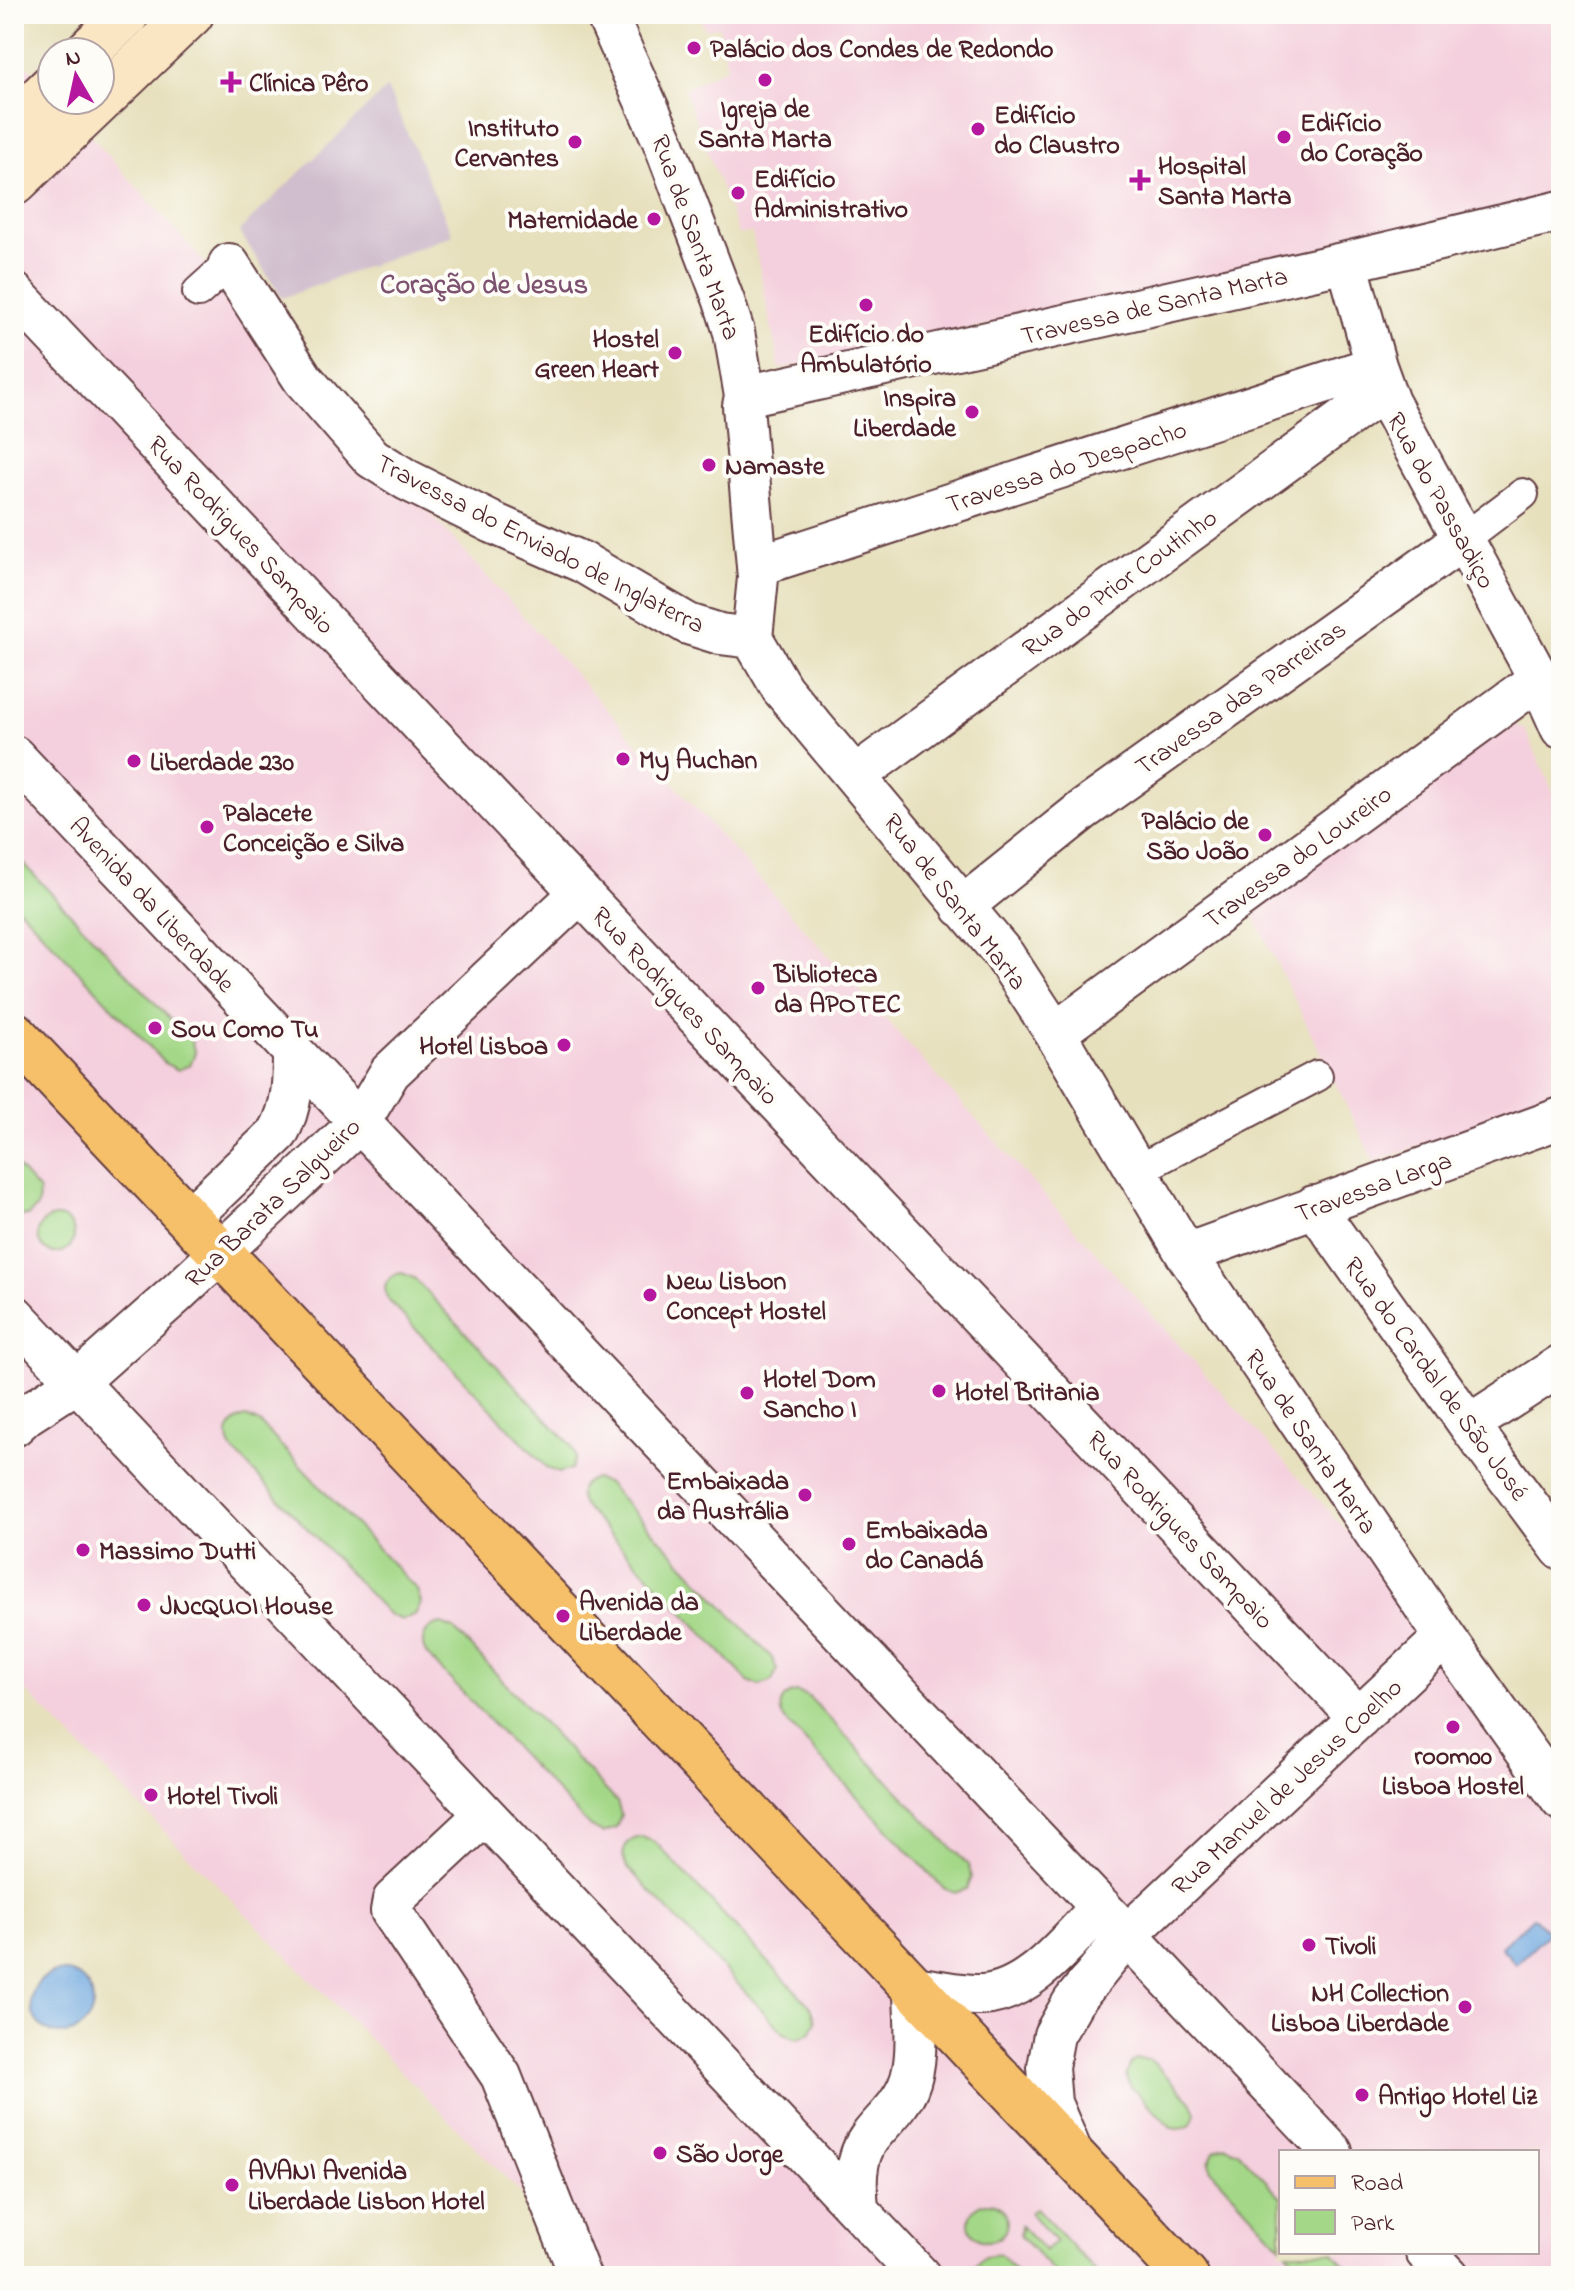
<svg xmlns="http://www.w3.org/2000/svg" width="1575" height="2290" viewBox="0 0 1575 2290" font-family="'Indie Flower',sans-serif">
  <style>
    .built { fill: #f4cfdd; fill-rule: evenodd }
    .industrial { fill: #d0bdcd }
    .green { fill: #a4d888; stroke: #777c5a; stroke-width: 2 }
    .water { fill: #6fa8df; stroke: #5c6485; stroke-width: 2 }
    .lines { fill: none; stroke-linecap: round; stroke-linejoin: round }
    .pedestrian-casing { stroke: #623c41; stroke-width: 34 }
    .minor-casing { stroke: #623c41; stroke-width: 44 }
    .secondary-casing { stroke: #623c41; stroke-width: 48 }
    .primary-casing { stroke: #623c41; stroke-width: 48 }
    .pedestrian { stroke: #fff; stroke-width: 30 }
    .minor { stroke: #fff; stroke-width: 40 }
    .secondary { stroke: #fbe6c4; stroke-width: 44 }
    .primary { stroke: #f6c06b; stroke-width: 44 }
    .poi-dot { fill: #b5179e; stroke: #fdfcf7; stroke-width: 3 }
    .labels { text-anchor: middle; stroke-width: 8; stroke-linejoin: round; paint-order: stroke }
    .poi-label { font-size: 26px; font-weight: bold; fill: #4a1f2b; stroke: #fdfcf7; text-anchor: start }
    .street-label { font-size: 26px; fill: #4a1f2b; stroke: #fdfcf7 }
    .neighbourhood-label { font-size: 28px; font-weight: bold; fill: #7d5270; stroke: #fdfcf7 }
  </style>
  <rect width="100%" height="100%" fill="#fdfcf7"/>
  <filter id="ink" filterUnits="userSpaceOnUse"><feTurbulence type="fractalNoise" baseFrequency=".0125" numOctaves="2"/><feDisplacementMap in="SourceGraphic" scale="16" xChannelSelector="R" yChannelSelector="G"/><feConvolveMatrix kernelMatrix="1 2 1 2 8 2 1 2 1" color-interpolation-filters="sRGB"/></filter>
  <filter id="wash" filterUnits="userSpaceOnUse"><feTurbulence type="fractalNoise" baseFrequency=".006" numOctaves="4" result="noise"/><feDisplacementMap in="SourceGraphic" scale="32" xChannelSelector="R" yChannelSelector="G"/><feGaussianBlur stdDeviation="1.8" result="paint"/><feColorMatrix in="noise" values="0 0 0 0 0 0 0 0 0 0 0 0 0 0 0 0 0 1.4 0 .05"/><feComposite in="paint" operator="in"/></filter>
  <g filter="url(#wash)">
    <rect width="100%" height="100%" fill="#e7e0bd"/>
    <!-- built -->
    <path class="built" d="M698,14H1561V203L780,369L752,232L739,235L684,89L727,67L719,27L705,29Z
      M14,51L1441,1636L1561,1809V2276H603L14,1679ZM1281,2152H1537V2252H1281Z
      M1513,724L1525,729L1561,810V1097L1374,1162L1248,904Z"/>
    <!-- industrial -->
    <path class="industrial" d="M387,88L453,235L282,298L239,231Z"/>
    <!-- green -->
    <path class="green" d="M14,854L191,1041L195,1053L190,1065L178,1070L166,1064L14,903Z
      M14,1163L39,1191L38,1206L28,1216L14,1215Z
      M38 1235a18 18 0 1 1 36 0a18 18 0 1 1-36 0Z
      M402,1273L414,1278L571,1445L576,1457L571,1469L559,1473L547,1468L389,1301C381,1288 386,1275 402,1273Z
      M246,1417L260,1423L417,1590L421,1603L415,1615L402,1620L389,1615L232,1449C223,1434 230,1421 246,1417Z
      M596,1479L608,1484L772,1658L777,1670L772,1681L759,1686L748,1681L584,1507C575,1493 581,1481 596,1479Z
      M441,1624L454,1629L617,1802L621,1815L616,1828L603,1833L590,1827L427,1655C418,1641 425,1627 441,1624Z
      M797,1692L809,1697L968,1865L972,1877L967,1889L955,1893L943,1888L784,1719C776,1706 782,1694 797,1692Z
      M642,1837L655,1842L811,2007L816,2021L810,2033L797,2039L784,2033L627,1867C619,1852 625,1839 642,1837Z
      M1137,2059L1150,2060L1155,2064L1191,2101L1196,2113C1193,2126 1185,2131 1172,2128L1131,2087L1126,2075L1131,2063Z
      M1226,2146L1238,2151L1281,2197V2246L1210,2169L1209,2162L1214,2151Z
      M969 2222a19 19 0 1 1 38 0a19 19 0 1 1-38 0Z
      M1036,2208L1100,2276H1058L1020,2236L1021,2226L1045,2251L1056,2241L1030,2213Z
      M1287,2252H1333L1345,2265L1349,2276H1309Z
      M1000,2254L1021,2276H978L971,2269L985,2256Z"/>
    <!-- water -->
    <path class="water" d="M1533,1917L1549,1933L1516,1964L1501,1947Z
      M31 2003a31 31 0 1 1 62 0a31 31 0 1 1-62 0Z"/>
  </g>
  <g filter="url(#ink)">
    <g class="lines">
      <!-- pedestrian casing -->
      <g class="pedestrian-casing">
        <path id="pedestrian" d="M198,292L229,264
          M1465,538L1523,494
          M1136,1171L1317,1076"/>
      </g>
      <!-- minor casing -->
      <g class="minor-casing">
        <path id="minor" d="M606,14L663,141L724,301L734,332L745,396L743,406L758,578L752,638L782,689L1004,955L1055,1033L1186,1254L1445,1637L1561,1800
          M1347,262L1376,366L1389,402L1539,679L1561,728
          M229,264L303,379L372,458L407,480L493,523L582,562L688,624L720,634L752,638
          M14,293L1359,1718
          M745,396L1347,262L1561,211
          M757,566L1376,366
          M14,756L1332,2152
          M856,775L1384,390
          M962,907L1083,810L1465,538
          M1055,1033L1539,679
          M1314,1206L1469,1425L1561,1549
          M188,1219L278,1133C293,1106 293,1081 293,1051
          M1186,1254L1561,1118
          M14,1315L920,2276
          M1469,1425L1561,1365
          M14,1426L26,1415L77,1382L176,1294L360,1122L390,1072L580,893
          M484,1815L393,1900L391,1911L501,2076L580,2276
          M1071,2150L1051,2103L1048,2067L1054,2035L1073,2002L1127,1935L1445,1637
          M858,2209C856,2185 854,2158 870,2137C883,2120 899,2108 908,2087C920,2059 914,2018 914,1987C936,1990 961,1996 982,1995C1031,1992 1069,1939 1101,1907
          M1426,2252L1449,2276"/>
      </g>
      <!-- secondary casing -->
      <g class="secondary-casing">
        <path id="secondary" d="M87,52L127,14
          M14,123L52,86
          M14,183L191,14"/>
      </g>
      <!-- primary casing -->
      <g class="primary-casing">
        <path id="primary" d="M14,1034L1186,2276"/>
      </g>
      <!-- pedestrian -->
      <use href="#pedestrian" class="pedestrian"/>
      <!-- minor -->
      <use href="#minor" class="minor"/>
      <!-- secondary -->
      <use href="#secondary" class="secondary"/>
      <!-- primary -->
      <use href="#primary" class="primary"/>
    </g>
  </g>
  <!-- markers -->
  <g class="poi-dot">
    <circle cx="694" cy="48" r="8"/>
    <circle cx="765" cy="80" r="8"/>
    <path d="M227 70h8v8h8v8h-8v8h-8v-8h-8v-8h8z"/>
    <circle cx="978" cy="129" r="8"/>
    <circle cx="1284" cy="137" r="8"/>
    <circle cx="575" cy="142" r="8"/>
    <path d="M1136 168h8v8h8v8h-8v8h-8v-8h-8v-8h8z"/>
    <circle cx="738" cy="193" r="8"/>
    <circle cx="654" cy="219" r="8"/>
    <circle cx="866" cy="305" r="8"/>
    <circle cx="675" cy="353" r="8"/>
    <circle cx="972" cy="412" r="8"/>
    <circle cx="709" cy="465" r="8"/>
    <circle cx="623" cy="759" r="8"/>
    <circle cx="134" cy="761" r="8"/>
    <circle cx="207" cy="827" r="8"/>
    <circle cx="1265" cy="835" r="8"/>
    <circle cx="758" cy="988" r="8"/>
    <circle cx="155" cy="1028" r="8"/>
    <circle cx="564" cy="1045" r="8"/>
    <circle cx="650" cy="1295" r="8"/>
    <circle cx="939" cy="1391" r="8"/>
    <circle cx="747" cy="1393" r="8"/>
    <circle cx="805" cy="1495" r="8"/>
    <circle cx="849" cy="1544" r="8"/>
    <circle cx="83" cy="1550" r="8"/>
    <circle cx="144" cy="1605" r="8"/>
    <circle cx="563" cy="1616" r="8"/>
    <circle cx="1453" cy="1727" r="8"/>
    <circle cx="151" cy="1795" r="8"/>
    <circle cx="1309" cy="1945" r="8"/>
    <circle cx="1465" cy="2007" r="8"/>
    <circle cx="1362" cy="2095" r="8"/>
    <circle cx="660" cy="2153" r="8"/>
    <circle cx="232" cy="2185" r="8"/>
  </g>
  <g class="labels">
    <!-- poi labels -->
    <g class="poi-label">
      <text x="710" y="57">Palácio dos Condes de Redondo</text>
      <text x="249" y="91">Clínica Pêro</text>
      <text x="765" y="117" text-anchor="middle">Igreja de<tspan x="765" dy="30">Santa Marta</tspan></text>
      <text x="994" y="123">Edifício<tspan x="994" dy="30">do Claustro</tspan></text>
      <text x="1300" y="131">Edifício<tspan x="1300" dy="30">do Coração</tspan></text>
      <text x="559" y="136" text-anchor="end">Instituto<tspan x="559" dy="30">Cervantes</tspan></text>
      <text x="1158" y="174">Hospital<tspan x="1158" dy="30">Santa Marta</tspan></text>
      <text x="754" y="187">Edifício<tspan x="754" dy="30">Administrativo</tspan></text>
      <text x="638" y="228" text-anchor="end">Maternidade</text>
      <text x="866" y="342" text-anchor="middle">Edifício do<tspan x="866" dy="30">Ambulatório</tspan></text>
      <text x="659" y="347" text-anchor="end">Hostel<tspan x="659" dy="30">Green Heart</tspan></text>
      <text x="956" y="406" text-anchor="end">Inspira<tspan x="956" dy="30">Liberdade</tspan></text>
      <text x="725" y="474">Namaste</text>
      <text x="639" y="768">My Auchan</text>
      <text x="150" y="770">Liberdade 230</text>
      <text x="223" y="821">Palacete<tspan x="223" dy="30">Conceição e Silva</tspan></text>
      <text x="1249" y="829" text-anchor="end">Palácio de<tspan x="1249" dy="30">São João</tspan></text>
      <text x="774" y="982">Biblioteca<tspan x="774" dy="30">da APOTEC</tspan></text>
      <text x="171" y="1037">Sou Como Tu</text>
      <text x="548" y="1054" text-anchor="end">Hotel Lisboa</text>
      <text x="666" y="1289">New Lisbon<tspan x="666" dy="30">Concept Hostel</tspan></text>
      <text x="763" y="1387">Hotel Dom<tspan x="763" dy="30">Sancho I</tspan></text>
      <text x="955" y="1400">Hotel Britania</text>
      <text x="789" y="1489" text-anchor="end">Embaixada<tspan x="789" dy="30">da Austrália</tspan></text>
      <text x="865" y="1538">Embaixada<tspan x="865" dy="30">do Canadá</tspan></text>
      <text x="99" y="1559">Massimo Dutti</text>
      <text x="579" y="1610">Avenida da<tspan x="579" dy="30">Liberdade</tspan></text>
      <text x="160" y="1614">JNcQUOI House</text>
      <text x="1453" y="1764" text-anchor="middle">room00<tspan x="1453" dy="30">Lisboa Hostel</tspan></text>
      <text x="167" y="1804">Hotel Tivoli</text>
      <text x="1325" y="1954">Tivoli</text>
      <text x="1449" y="2001" text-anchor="end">NH Collection<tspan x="1449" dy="30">Lisboa Liberdade</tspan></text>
      <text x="1378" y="2104">Antigo Hotel Liz</text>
      <text x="676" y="2162">São Jorge</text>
      <text x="248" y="2179">AVANI Avenida<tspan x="248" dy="30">Liberdade Lisbon Hotel</tspan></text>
    </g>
    <!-- street labels -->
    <g class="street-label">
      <text transform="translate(697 237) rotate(70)" y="9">Rua de Santa Marta</text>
      <text transform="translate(1154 305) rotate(-13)" y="9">Travessa de Santa Marta</text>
      <text transform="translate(1066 466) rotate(-18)" y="9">Travessa do Despacho</text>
      <text transform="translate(1442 500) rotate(61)" y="9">Rua do Passadiço</text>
      <text transform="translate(242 534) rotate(47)" y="9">Rua Rodrigues Sampaio</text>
      <text transform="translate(541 543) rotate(27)" y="9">Travessa do Enviado de Inglaterra</text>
      <text transform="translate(1119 582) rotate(-36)" y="9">Rua do Prior Coutinho</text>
      <text transform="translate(1240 697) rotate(-35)" y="9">Travessa das Parreiras</text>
      <text transform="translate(1297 856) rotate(-36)" y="9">Travessa do Loureiro</text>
      <text transform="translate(956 901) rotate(52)" y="9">Rua de Santa Marta</text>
      <text transform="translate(153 904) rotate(47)" y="9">Avenida da Liberdade</text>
      <text transform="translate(686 1005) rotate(47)" y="9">Rua Rodrigues Sampaio</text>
      <text transform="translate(1373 1186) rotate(-20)" y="9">Travessa Larga</text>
      <text transform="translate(272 1202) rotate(-44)" y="9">Rua Barata Salgueiro</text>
      <text transform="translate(1437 1378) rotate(54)" y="9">Rua do Cardal de São José</text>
      <text transform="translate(1312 1441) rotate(56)" y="9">Rua de Santa Marta</text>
      <text transform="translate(1181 1529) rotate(47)" y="9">Rua Rodrigues Sampaio</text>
      <text transform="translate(1286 1786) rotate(-43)" y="9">Rua Manuel de Jesus Coelho</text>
    </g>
    <!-- neighbourhood labels -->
    <g class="neighbourhood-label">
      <text x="484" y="293">Coração de Jesus</text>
    </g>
  </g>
  <!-- margin -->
  <rect width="1575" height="2290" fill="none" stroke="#fdfcf7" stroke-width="48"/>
  <!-- legend -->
  <rect x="1279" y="2150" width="260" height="104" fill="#fdfcf7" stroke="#b5a4a5" stroke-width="2"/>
  <rect x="1295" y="2176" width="40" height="12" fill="#f6c06b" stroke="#b5a4a5" stroke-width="2"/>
  <text x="1351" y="2190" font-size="24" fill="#4a1f2b">Road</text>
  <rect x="1295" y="2210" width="40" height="24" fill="#a4d888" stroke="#b5a4a5" stroke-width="2"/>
  <text x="1351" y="2230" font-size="24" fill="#4a1f2b">Park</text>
  <!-- north arrow -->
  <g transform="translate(76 76) rotate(351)"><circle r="38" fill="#fdfcf7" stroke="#b5a4a5" stroke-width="2"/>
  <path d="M0-6L14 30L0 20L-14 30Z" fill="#b5179e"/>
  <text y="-12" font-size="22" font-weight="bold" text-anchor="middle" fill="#4a1f2b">N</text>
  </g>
</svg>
